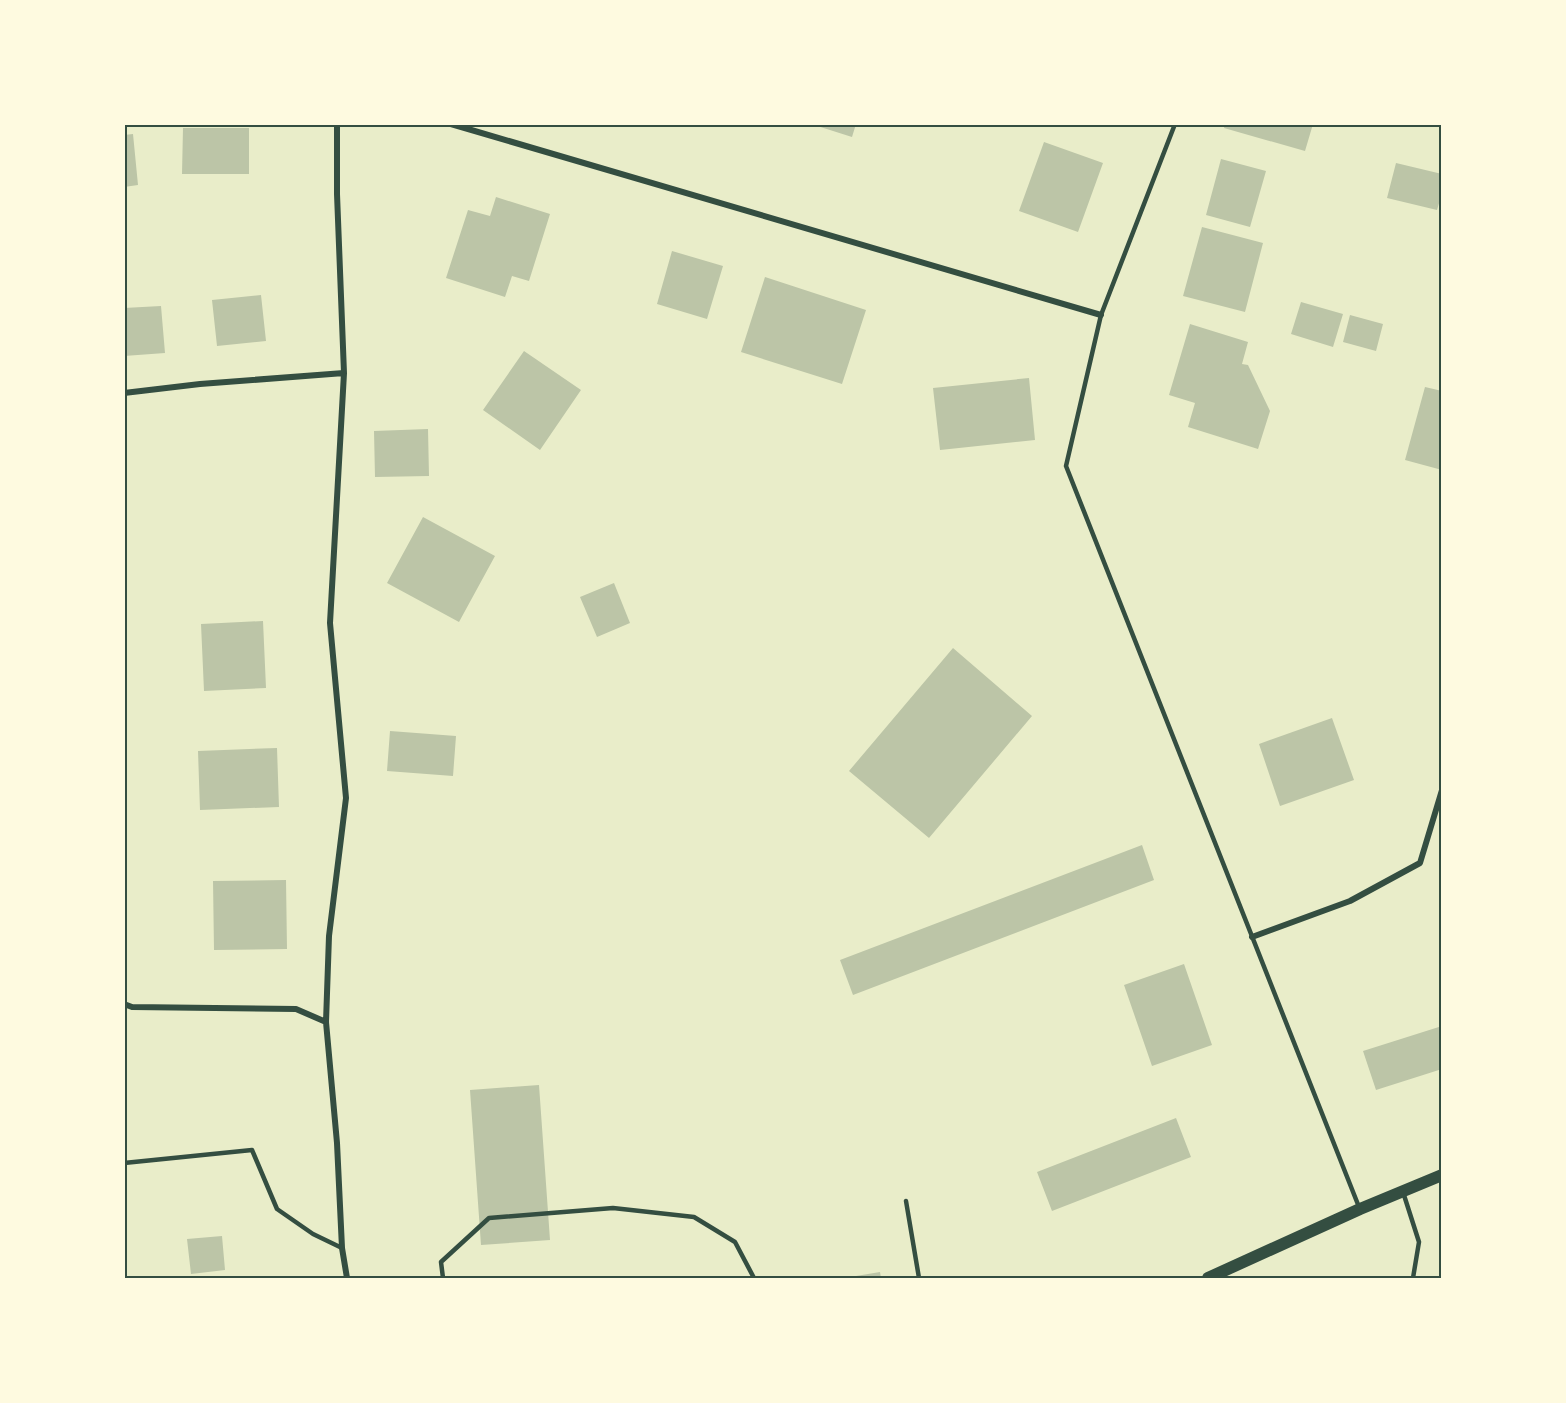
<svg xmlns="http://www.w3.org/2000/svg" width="1566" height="1403" viewBox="0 0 1566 1403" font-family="Rubik,sans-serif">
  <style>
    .building { fill: #bcc5a7 }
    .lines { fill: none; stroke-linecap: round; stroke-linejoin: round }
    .service { stroke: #344e41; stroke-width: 4.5 }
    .minor { stroke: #344e41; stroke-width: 6 }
    .secondary { stroke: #344e41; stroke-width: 12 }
    .neatline { fill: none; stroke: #344e41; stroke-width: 2 }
  </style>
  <rect width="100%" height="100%" fill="#e9edc9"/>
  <!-- building -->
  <path class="building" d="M811,124H856L852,137Z
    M1225,124H1313L1305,151L1224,128Z
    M183,128H249V174H182Z
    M133,134L138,185L124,187V135Z
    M1044,142L1103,163L1078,232L1019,211Z
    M1221,159L1266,171L1250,227L1206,215Z
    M1396,163L1442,174V193L1437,210L1387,198Z
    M496,197L550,214L529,281L512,276L505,297L446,278L468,210L490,216Z
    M1202,227L1263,243L1245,312L1183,296Z
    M672,251L723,266L707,319L657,304Z
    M765,277L866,310L842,384L741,352Z
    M261,295L266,341L217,346L212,300Z
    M1301,302L1343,314L1333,347L1291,334Z
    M161,306L165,353L124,356V308Z
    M1350,315L1383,324L1376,351L1343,342Z
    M1190,324L1248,342L1242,364L1248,365L1270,411L1258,449L1188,427L1195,403L1169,395Z
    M524,351L581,390L540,450L483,410Z
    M1029,378L1035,440L940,450L933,388Z
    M1425,387L1442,391V470L1405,460Z
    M428,429L429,476L375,477L374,431Z
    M423,517L495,556L459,622L387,583Z
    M614,583L630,623L597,637L580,597Z
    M263,621L266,688L204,691L201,624Z
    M953,648L1032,716L929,838L849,771Z
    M1332,718L1354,780L1280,806L1259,744Z
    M390,731L456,736L453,776L387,771Z
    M277,748L279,807L200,810L198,751Z
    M1142,845L1154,880L853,995L840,960Z
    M286,880L287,949L214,950L213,881Z
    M1184,964L1212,1045L1152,1066L1124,985Z
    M1442,1026V1069L1376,1090L1363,1051Z
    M539,1085L550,1240L481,1245L470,1090Z
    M1176,1118L1191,1157L1052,1211L1037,1172Z
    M222,1236L225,1270L191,1274L187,1239Z
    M880,1272L881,1278H850V1277Z"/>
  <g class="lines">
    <!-- service -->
    <path class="service" d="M1175,124L1101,315L1066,466L1359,1207
      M124,1163L252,1150L277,1209L313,1234L342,1248
      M1403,1192L1419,1242L1413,1278
      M906,1201L919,1278
      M443,1278L441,1262L489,1218L613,1208L694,1217L735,1242L754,1278"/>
    <!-- minor -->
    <path class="minor" d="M337,124V194L344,373L330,623L346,798L329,936L326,1022L337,1143L342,1248L347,1278
      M451,124L1101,315
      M124,393L200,384L344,373
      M1252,937L1350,901L1420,863L1442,790
      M124,1004L132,1007L296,1009L326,1022"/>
    <!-- secondary -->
    <path class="secondary" d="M1208,1278L1360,1209L1442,1175"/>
  </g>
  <!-- border -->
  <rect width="1566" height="1403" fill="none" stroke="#fefae0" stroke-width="252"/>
  <rect x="126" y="126" width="1314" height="1151" class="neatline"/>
</svg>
